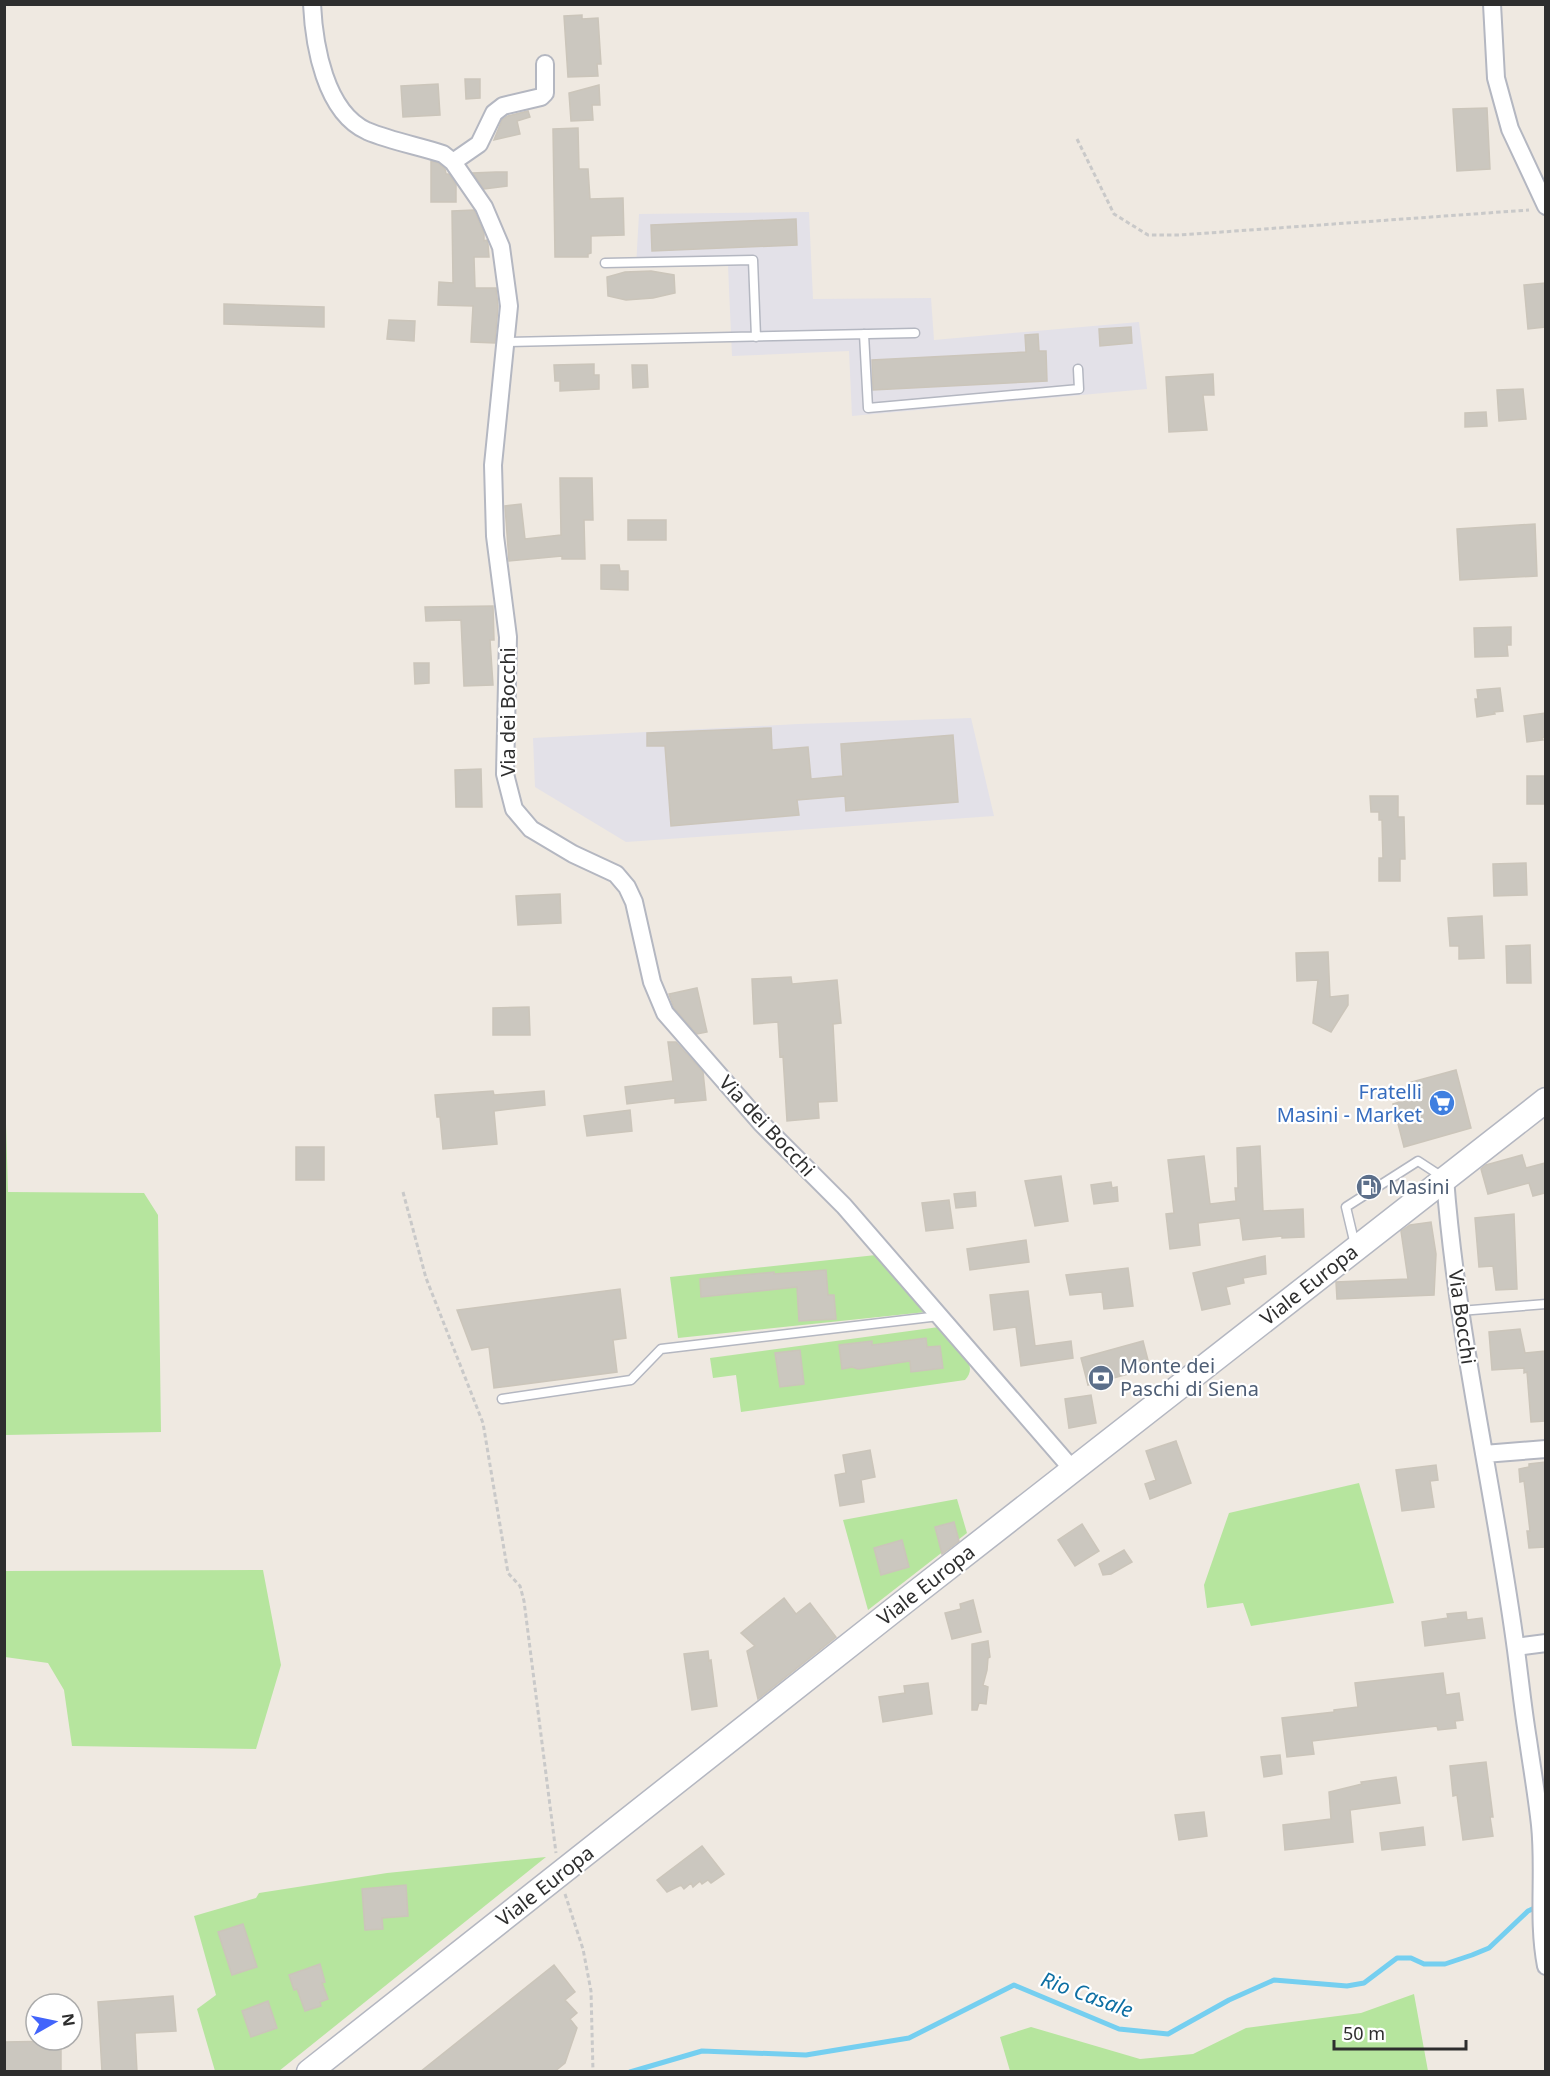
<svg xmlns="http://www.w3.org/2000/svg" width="1550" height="2076" viewBox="0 0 1550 2076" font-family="'Noto Sans',sans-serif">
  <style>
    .industrial { fill: #e3e1e8 }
    .green { fill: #b6e59e }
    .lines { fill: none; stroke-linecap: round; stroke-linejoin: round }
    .stream { stroke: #75cff0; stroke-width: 5 }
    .building { fill: #cbc7bf; stroke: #cbc5ba; stroke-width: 1.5 }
    .service-casing { stroke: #b4b7c1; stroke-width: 11 }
    .minor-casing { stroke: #b4b7c1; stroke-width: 20 }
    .secondary-casing { stroke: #b4b7c1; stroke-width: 27 }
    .path { stroke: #c9c9c9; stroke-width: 3; stroke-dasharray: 4.5 3; stroke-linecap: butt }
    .service { stroke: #fff; stroke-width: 8 }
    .minor { stroke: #fff; stroke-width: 16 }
    .secondary { stroke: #fff; stroke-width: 24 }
    .labels { text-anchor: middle; stroke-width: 4.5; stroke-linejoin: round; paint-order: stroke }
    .street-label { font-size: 20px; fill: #2e2e2e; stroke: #fff }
    .shop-label { font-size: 20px; fill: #366cbe; stroke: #fff; text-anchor: end }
    .service-label { font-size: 20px; fill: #4e5e75; stroke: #fff; text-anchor: start }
    .water-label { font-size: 21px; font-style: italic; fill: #0d6fa3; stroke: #fff }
  </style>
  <rect width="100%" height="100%" fill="#efe9e1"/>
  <!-- industrial -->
  <path class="industrial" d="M809,212L813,299L931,298L934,340L1139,322L1147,389L852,416L849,351L732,356L728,266L636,267L639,214Z
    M971,718L994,816L626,842L535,787L533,738L798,724Z"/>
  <!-- green -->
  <path class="green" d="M4,1124H6L8,1192L144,1193L158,1215L161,1432L5,1435Z
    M876,1255L926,1312L678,1338L670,1277Z
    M939,1327C951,1340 982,1363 965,1380L741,1412L736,1375L713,1378L710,1358Z
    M1359,1483L1394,1603L1251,1626L1243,1603L1207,1608L1204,1585L1229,1513Z
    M957,1499L967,1533L868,1610L843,1520Z
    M263,1570L281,1665L256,1749L72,1746L64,1690L48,1663L5,1657V1571Z
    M546,1857L279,2071H215L197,2009L216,1995L194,1916L256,1898L259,1893L387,1873Z
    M1414,1994L1428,2071H1010L1000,2037L1031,2027L1140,2059L1193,2054L1246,2028L1361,2013Z"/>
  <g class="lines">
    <!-- stream -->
    <path class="stream" d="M630,2072L702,2051L806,2055L909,2038L1014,1985L1119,2029L1168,2034L1229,2000L1274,1980L1347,1986L1364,1983L1397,1958H1411L1424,1964H1445L1472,1955L1489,1948L1528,1911L1539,1906"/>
  </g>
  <!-- building -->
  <path class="building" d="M582,15V19L598,18L601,64H597L598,76L568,77L564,16Z
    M465,79H480V98L466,99Z
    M438,84L440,115L403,117L401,86Z
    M599,85L600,105H592L593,120L571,121L569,93Z
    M1487,108L1490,169L1457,171L1453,109Z
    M528,111L530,117L517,121L520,134L494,140L502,120L508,116Z
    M578,128L579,169H588L590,199L623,198L624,235L591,236V253L588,254V257H555L553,129Z
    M431,161L438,163L445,169L446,174H449L456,185V202H431Z
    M496,172H507V186L484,189L473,173Z
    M474,210L484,233V241L487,240L488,244L489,257H474L475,288H496L498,306L495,343L471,342L473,306L438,305L439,282L453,283L452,211Z
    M796,219L797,245L652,251L651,225Z
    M651,271L674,275L675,293L653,298L626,300L608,296L607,277L625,272Z
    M1545,283V327L1528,329L1524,285Z
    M224,304L324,307V327L224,324Z
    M389,320L415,321L414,341L387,339Z
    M1131,327L1132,343L1100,346L1099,329Z
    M1038,334L1039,351H1046L1047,381L873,390L872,360L1026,352L1025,335Z
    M594,364V375H599V389L560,391V381H555L554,365Z
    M632,365H647L648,387L633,388Z
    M1213,374L1214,395H1203L1207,430L1169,432L1166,377Z
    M1523,389L1526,419L1499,421L1497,390Z
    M1486,412L1487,426L1465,427V413Z
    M560,478H592L593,520H584L585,559H562V556L509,561L505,506L521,504L525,539L561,535Z
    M628,520H666V540H628Z
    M1535,524L1537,576L1460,580L1457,529Z
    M601,565H619L620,571H628V590L601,589Z
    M493,606L494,640H490L493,685L464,686L461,620L426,621L425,607Z
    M1511,627V645H1507L1508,656L1475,657L1474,628Z
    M414,663H429V683L415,684Z
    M1500,688L1503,711L1494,712L1495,714L1477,717L1475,699H1478L1477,690Z
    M1545,713V737L1542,738L1543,740L1527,742L1524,716Z
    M771,728L772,750L808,747L811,779L843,776L841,744L953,735L958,802L846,811L845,796L797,800L799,815L671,826L665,746H647V733Z
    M481,769L482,807H456L455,770Z
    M1527,776H1545V804H1527Z
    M1370,796H1398V817H1404L1405,859H1400V881H1379V858H1383L1382,820H1379V812H1371Z
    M1526,863L1527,895L1494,896L1493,864Z
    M560,894L561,923L518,925L516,896Z
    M1482,916L1484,958L1459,959V946H1450L1448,918Z
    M1530,945L1531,983H1507L1506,946Z
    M1328,952L1330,997L1348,995V1005L1331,1032L1313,1023L1318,980L1297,981L1296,953Z
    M791,977L792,984L837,980L841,1023L833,1024L837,1101L818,1102L819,1118L787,1121L783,1056L780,1057L778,1022L754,1024L752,979Z
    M697,988L707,1032L697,1034L674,1008L669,994Z
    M529,1007L530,1035H493V1008Z
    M668,1042H676L703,1072L706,1100L675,1103V1098L627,1104L625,1087L673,1081Z
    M1456,1070L1471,1128L1404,1147L1393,1104L1412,1098L1408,1083Z
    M493,1091L494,1095L544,1091L545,1105L494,1111L497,1144L443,1149L440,1117H437L435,1095Z
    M630,1110L632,1131L587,1136L584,1116Z
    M1260,1146L1263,1211L1303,1209L1304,1237L1282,1238V1236L1243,1240L1240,1218L1198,1223L1200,1245L1170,1249L1166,1214L1174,1213L1168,1160L1204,1156L1210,1204L1236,1201L1235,1188H1238L1237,1148Z
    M296,1147H324V1180H296Z
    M1522,1155L1526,1168L1545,1163V1193L1533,1196L1529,1183L1488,1194L1481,1169L1486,1165Z
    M1061,1176L1068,1221L1035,1226L1025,1181Z
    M1111,1182L1112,1188L1117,1187L1118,1201L1094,1204L1091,1185Z
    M975,1192L976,1206L956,1208L954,1194Z
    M949,1200L953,1228L926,1231L922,1203Z
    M1514,1214L1517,1289L1496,1290L1493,1266L1479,1267L1475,1218Z
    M1431,1222L1436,1254L1434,1295L1337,1299L1336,1282L1408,1279L1401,1231L1410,1225Z
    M1026,1240L1029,1262L970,1270L967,1249Z
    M1265,1256L1266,1274L1243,1278L1244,1283L1226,1287L1230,1304L1202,1310L1193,1273Z
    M1128,1268L1133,1306L1104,1309L1102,1292L1070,1295L1066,1275Z
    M826,1270L828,1295H834L836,1319L799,1321L797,1287L701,1297L700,1279L774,1272V1274Z
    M620,1289L626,1338L613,1340L617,1372L494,1388L489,1347L472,1350L457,1310Z
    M1028,1291L1035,1346L1071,1341L1073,1358L1021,1366L1016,1327L994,1330L990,1295Z
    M1520,1329L1525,1353L1545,1351V1421L1531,1422L1527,1372L1524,1373V1368L1492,1370L1489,1332Z
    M926,1338L927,1347L940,1346L943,1368L911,1372L910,1361L858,1369L852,1367L842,1369L839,1345L872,1341V1345Z
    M1143,1341L1150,1368L1088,1385L1081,1358Z
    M800,1350L804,1384L780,1387L775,1353Z
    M1091,1395L1096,1423L1069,1428L1065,1399Z
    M1176,1441L1191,1483L1150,1499L1145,1484L1156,1480L1146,1451Z
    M870,1450L875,1477L861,1480L864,1502L840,1506L835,1475L846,1473L843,1455Z
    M1545,1462V1547L1529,1548L1527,1531H1530L1526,1497L1524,1481L1520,1482L1519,1469L1529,1467V1464Z
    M1436,1465L1438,1480L1430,1481L1434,1507L1402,1511L1396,1470Z
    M954,1522L959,1541L942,1554L935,1527Z
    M1082,1524L1099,1551L1075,1566L1058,1540Z
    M902,1540L909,1567L881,1575L874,1548Z
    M1124,1550L1132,1562L1111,1574L1103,1575L1099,1564Z
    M784,1598L796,1614L810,1603L836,1637L758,1699L747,1651L755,1646L741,1633Z
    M973,1600L981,1632L952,1639L945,1613L961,1609L960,1604Z
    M1466,1612L1467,1620L1482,1618L1485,1638L1425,1646L1422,1622L1448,1618L1447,1614Z
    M988,1641L990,1657L988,1658L987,1670L983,1685L988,1687L986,1704L979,1703L977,1710H972V1644Z
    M708,1651L709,1661L711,1660L717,1706L692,1710L684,1654Z
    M1443,1673L1446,1695L1459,1693L1463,1720L1455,1721L1456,1728L1438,1730L1437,1726L1312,1741L1314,1754L1287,1757L1282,1718L1334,1712V1710L1358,1707L1355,1683Z
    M928,1683L932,1714L883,1722L879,1697L905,1693L904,1686Z
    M1280,1755L1282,1774L1264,1777L1261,1757Z
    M1486,1762L1493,1817H1490L1493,1836L1463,1840L1457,1795L1453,1796L1450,1766Z
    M1396,1777L1400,1803L1350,1810L1353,1842L1285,1850L1283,1825L1331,1819L1329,1792L1362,1784L1361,1782Z
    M1204,1812L1207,1836L1179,1840L1175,1815Z
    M1423,1827L1425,1845L1382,1850L1380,1833Z
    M702,1846L724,1874L711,1883L708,1880L702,1884L700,1881L693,1887L691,1883L684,1889L681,1885L667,1892L657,1880Z
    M406,1885L408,1916L382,1918L383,1929L365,1930L362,1889Z
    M243,1924L257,1967L232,1975L218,1932Z
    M320,1964L325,1982L322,1983L328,1999L320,2002L321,2006L305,2011L297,1989L294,1990L289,1975Z
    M554,1965L575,1992L565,2000L577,2013L570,2019L577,2028L565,2063L554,2072H420Z
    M173,1996L176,2031L135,2033L137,2072H102L98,2002Z
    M268,2001L277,2028L251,2037L242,2011Z
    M61,2041V2072H4V2042Z"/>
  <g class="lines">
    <!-- service casing -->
    <g class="service-casing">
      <path id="service" d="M605,263L753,260L756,337
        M864,334L868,408L1079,389L1078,369
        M506,342L915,333
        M1355,1245L1346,1207L1418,1161L1444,1178
        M1460,1311L1546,1304
        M502,1399L631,1380L661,1349L939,1316"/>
    </g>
    <!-- minor casing -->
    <g class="minor-casing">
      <path id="minor" d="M312,4C314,45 325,112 367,131C391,141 418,146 443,154L453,162L484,207L501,247L509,306L493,465L495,536L508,637L505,774L514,809L531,829L573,854L616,874L627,887L634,902L652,982L665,1013L761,1123L844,1206L1073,1470
        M1492,4L1496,78L1510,129L1546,206
        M453,162L479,144L494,113L503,106L541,97L545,93V64
        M1445,1178C1457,1337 1495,1492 1516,1650C1520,1680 1523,1710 1528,1740C1532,1768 1537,1797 1540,1825C1545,1872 1537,1920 1546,1966
        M1484,1454L1546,1449
        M1516,1647L1546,1643"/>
    </g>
    <!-- secondary casing -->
    <g class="secondary-casing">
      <path id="secondary" d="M309,2072L900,1605L1546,1100"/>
    </g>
    <!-- path -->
    <path class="path" d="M1077,139L1114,214L1148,235H1180L1529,210
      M403,1192L426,1278L483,1423L508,1573L520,1586L524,1601L556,1853
      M565,1894L583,1949L591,1991L593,2072"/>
    <!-- service -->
    <use href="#service" class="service"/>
    <!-- minor -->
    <use href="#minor" class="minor"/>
    <!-- secondary -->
    <use href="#secondary" class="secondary"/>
  </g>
  <!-- icons -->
  <defs>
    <g id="supermarket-disc" transform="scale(1.35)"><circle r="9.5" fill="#3f7fe0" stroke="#fff"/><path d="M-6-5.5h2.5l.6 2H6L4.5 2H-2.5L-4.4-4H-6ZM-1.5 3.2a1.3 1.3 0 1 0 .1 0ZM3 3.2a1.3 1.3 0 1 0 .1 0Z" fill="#fff"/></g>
    <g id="fuel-disc" transform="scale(1.35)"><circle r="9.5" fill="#5c6f8a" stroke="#fff"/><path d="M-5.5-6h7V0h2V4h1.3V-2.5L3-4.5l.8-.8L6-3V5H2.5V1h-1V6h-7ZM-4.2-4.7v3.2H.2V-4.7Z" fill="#fff"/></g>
    <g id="bank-disc" transform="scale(1.35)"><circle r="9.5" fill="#5c6f8a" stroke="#fff"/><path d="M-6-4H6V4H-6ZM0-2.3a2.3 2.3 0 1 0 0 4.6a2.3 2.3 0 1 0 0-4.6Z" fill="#fff"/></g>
  </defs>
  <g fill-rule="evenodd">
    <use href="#supermarket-disc" x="1442" y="1103"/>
    <use href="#fuel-disc" x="1369" y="1187"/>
    <use href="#bank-disc" x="1101" y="1378"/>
  </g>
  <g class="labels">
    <!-- street labels -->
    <g class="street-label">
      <text transform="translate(508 712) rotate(-90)" y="7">Via dei Bocchi</text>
      <text transform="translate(767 1126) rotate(47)" y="7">Via dei Bocchi</text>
      <text transform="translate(1309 1285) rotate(-38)" y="7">Viale Europa</text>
      <text transform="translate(1462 1317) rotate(82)" y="7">Via Bocchi</text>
      <text transform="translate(926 1585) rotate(-38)" y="7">Viale Europa</text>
      <text transform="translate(545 1886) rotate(-38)" y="7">Viale Europa</text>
    </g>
    <!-- shop labels -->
    <g class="shop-label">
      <text x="1422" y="1099">Fratelli<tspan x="1422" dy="23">Masini - Market</tspan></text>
    </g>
    <!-- service labels -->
    <g class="service-label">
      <text x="1388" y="1194">Masini</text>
      <text x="1120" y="1373">Monte dei<tspan x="1120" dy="23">Paschi di Siena</tspan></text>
    </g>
    <!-- water labels -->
    <g class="water-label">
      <text transform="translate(1087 1995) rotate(20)" y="7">Rio Casale</text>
    </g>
  </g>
  <!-- border -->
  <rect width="1550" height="2076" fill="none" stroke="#2e2e2e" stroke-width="12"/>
  <!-- north arrow -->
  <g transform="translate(54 2022) rotate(81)"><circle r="28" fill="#ffffff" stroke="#ababab" stroke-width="1.5"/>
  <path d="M0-4.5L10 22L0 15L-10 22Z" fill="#4264fb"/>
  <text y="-9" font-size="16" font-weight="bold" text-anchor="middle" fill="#2e2e2e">N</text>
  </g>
  <!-- scale -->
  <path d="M1334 2040v9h132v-9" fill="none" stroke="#2e2e2e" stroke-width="3"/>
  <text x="1343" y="2040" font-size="18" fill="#2e2e2e" stroke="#ffffff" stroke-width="4.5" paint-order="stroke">50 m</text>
</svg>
